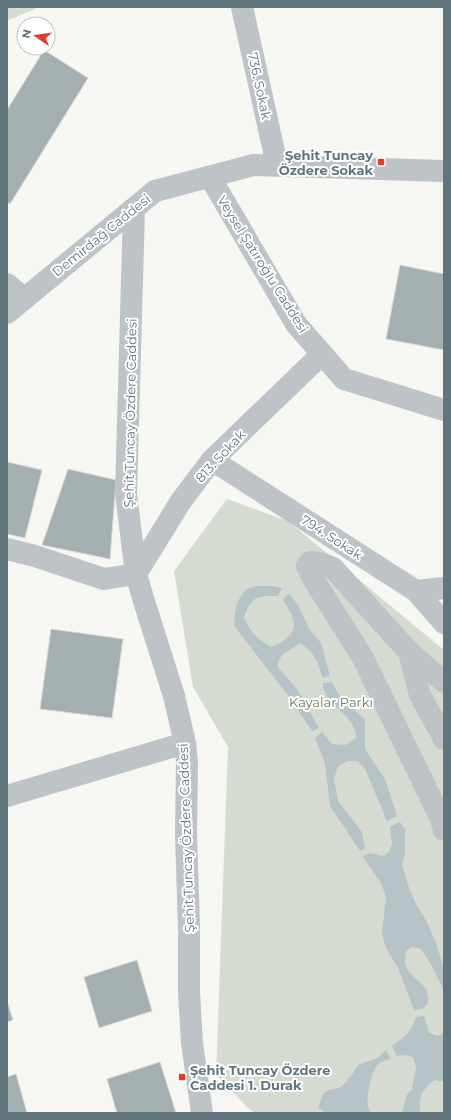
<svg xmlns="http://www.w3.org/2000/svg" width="451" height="1120" viewBox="0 0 451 1120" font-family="Montserrat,sans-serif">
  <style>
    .park { fill: #d6dbd2 }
    .water { fill: #b6c4c7 }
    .building { fill: #a4afb2; stroke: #d8d8d5 }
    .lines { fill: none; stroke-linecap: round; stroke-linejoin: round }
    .minor { stroke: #bdc3c6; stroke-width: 22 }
    .poi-dot { fill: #e43c25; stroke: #fff; stroke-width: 1.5 }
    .labels { text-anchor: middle; stroke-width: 4; stroke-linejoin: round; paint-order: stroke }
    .street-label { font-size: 13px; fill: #61757e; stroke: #fff }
    .poi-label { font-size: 13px; font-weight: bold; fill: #61757e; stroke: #fff; text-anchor: end }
    .park-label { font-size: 13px; fill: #6b7b64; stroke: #fff }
  </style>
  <rect width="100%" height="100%" fill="#f6f6f3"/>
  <!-- park -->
  <path class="park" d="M7,7H39L7,21Z
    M227,499L288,521L444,650V1113H255L249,1109L216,1075L228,747L193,687L174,571Z"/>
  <!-- water -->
  <path class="water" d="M257,586H271L282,588L278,596C256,596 251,596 244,618C250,631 258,640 271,647C299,635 299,624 283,600L289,593L298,605L309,629L321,643L330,676L323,678C317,662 315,652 300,643L282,655L278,662V667L297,689L319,728L312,731L287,694L235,627C233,615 236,600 245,591C248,588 253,587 257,586Z
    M332,682L339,695L365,720V749L385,779L397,816L387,821L365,769L358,761H348L338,766L334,779L338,801L362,832L365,848L360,851L330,806L325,763L315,738L322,732L332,744L345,745L356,738C356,716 333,711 325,692C323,690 323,686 323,683Z
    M400,822L405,829V854L402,864L409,888L416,904L426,920L436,943L444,969V991L432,966L421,949L413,947L406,951C405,959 404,966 409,972C416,981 430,987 428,1000C427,1009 422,1009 414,1010L398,968L386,948L382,934L386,896L380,882L363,857L370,853L382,856L389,852L392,844L390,827Z
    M424,1016L429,1033L438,1036L444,1032V1082L435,1080C421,1091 419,1095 420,1113H402L407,1094L412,1089L416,1068L413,1057L405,1055L397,1056L392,1046C405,1037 411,1032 416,1017Z
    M386,1050L391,1059C386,1060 380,1062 377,1066C371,1073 366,1099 368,1107C369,1109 370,1111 371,1113H326L318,1108L323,1094L329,1090L341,1087L352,1075L358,1065L377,1058Z"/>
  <!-- building -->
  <path class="building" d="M44,50L88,78L10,204L7,202V110Z
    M400,265L444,274V350L386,339Z
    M7,462L42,470L25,538L7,534Z
    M68,469L116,480L110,559L42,545Z
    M51,629L123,639L112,718L40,709Z
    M137,960L152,1011L99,1028L84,977Z
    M7,1001L13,1020L7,1022Z
    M160,1062L176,1113H117L107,1079Z
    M16,1074L27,1113H7V1077Z"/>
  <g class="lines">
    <!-- minor -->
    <path class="minor" d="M242,7L277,165
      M210,177L296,324L344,379L444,410
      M134,209L126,494L136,574L144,601L174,696L185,743L187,762L186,835L189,927V992L192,1043L202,1113
      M7,284L24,298
      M7,313L155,191L254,165L444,171
      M212,460L416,591L444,623
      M7,549L35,556L104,579L136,574
      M136,574L181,501L212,460L322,354
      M416,591L444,588
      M409,652L420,695L444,739
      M444,682L409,652L333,568L321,563L310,562L307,566L315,582L362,656L441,819L444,830
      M7,796L185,743"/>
  </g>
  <!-- markers -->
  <g class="poi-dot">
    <rect x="377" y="158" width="8" height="8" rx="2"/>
    <rect x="178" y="1073" width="8" height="8" rx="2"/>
  </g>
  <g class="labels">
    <!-- street labels -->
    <g class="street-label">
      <text transform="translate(260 86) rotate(78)" y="5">736. Sokak</text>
      <text transform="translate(101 235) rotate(-39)" y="5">Demirdağ Caddesi</text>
      <text transform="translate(263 264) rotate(58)" y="5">Veysel Şatıroğlu Caddesi</text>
      <text transform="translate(130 413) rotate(-89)" y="5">Şehit Tuncay Özdere Caddesi</text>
      <text transform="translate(220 456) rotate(-47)" y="5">813. Sokak</text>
      <text transform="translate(332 537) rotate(33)" y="5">794. Sokak</text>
      <text transform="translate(186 838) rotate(-92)" y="5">Şehit Tuncay Özdere Caddesi</text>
    </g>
    <!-- poi labels -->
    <g class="poi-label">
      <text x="373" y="160">Şehit Tuncay<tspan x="373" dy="15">Özdere Sokak</tspan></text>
      <text x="190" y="1075" text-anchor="start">Şehit Tuncay Özdere<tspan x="190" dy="15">Caddesi 1. Durak</tspan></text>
    </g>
    <!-- park labels -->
    <g class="park-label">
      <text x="331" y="707">Kayalar Parkı</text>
    </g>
  </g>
  <!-- border -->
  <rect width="451" height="1120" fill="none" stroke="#61757e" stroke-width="16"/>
  <!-- north arrow -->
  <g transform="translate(36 36) rotate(283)"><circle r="19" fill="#ffffff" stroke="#c0c8cb"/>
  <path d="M0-3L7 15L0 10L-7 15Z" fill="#e43c25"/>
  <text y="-6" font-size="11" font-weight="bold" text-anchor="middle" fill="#61757e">N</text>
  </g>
</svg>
